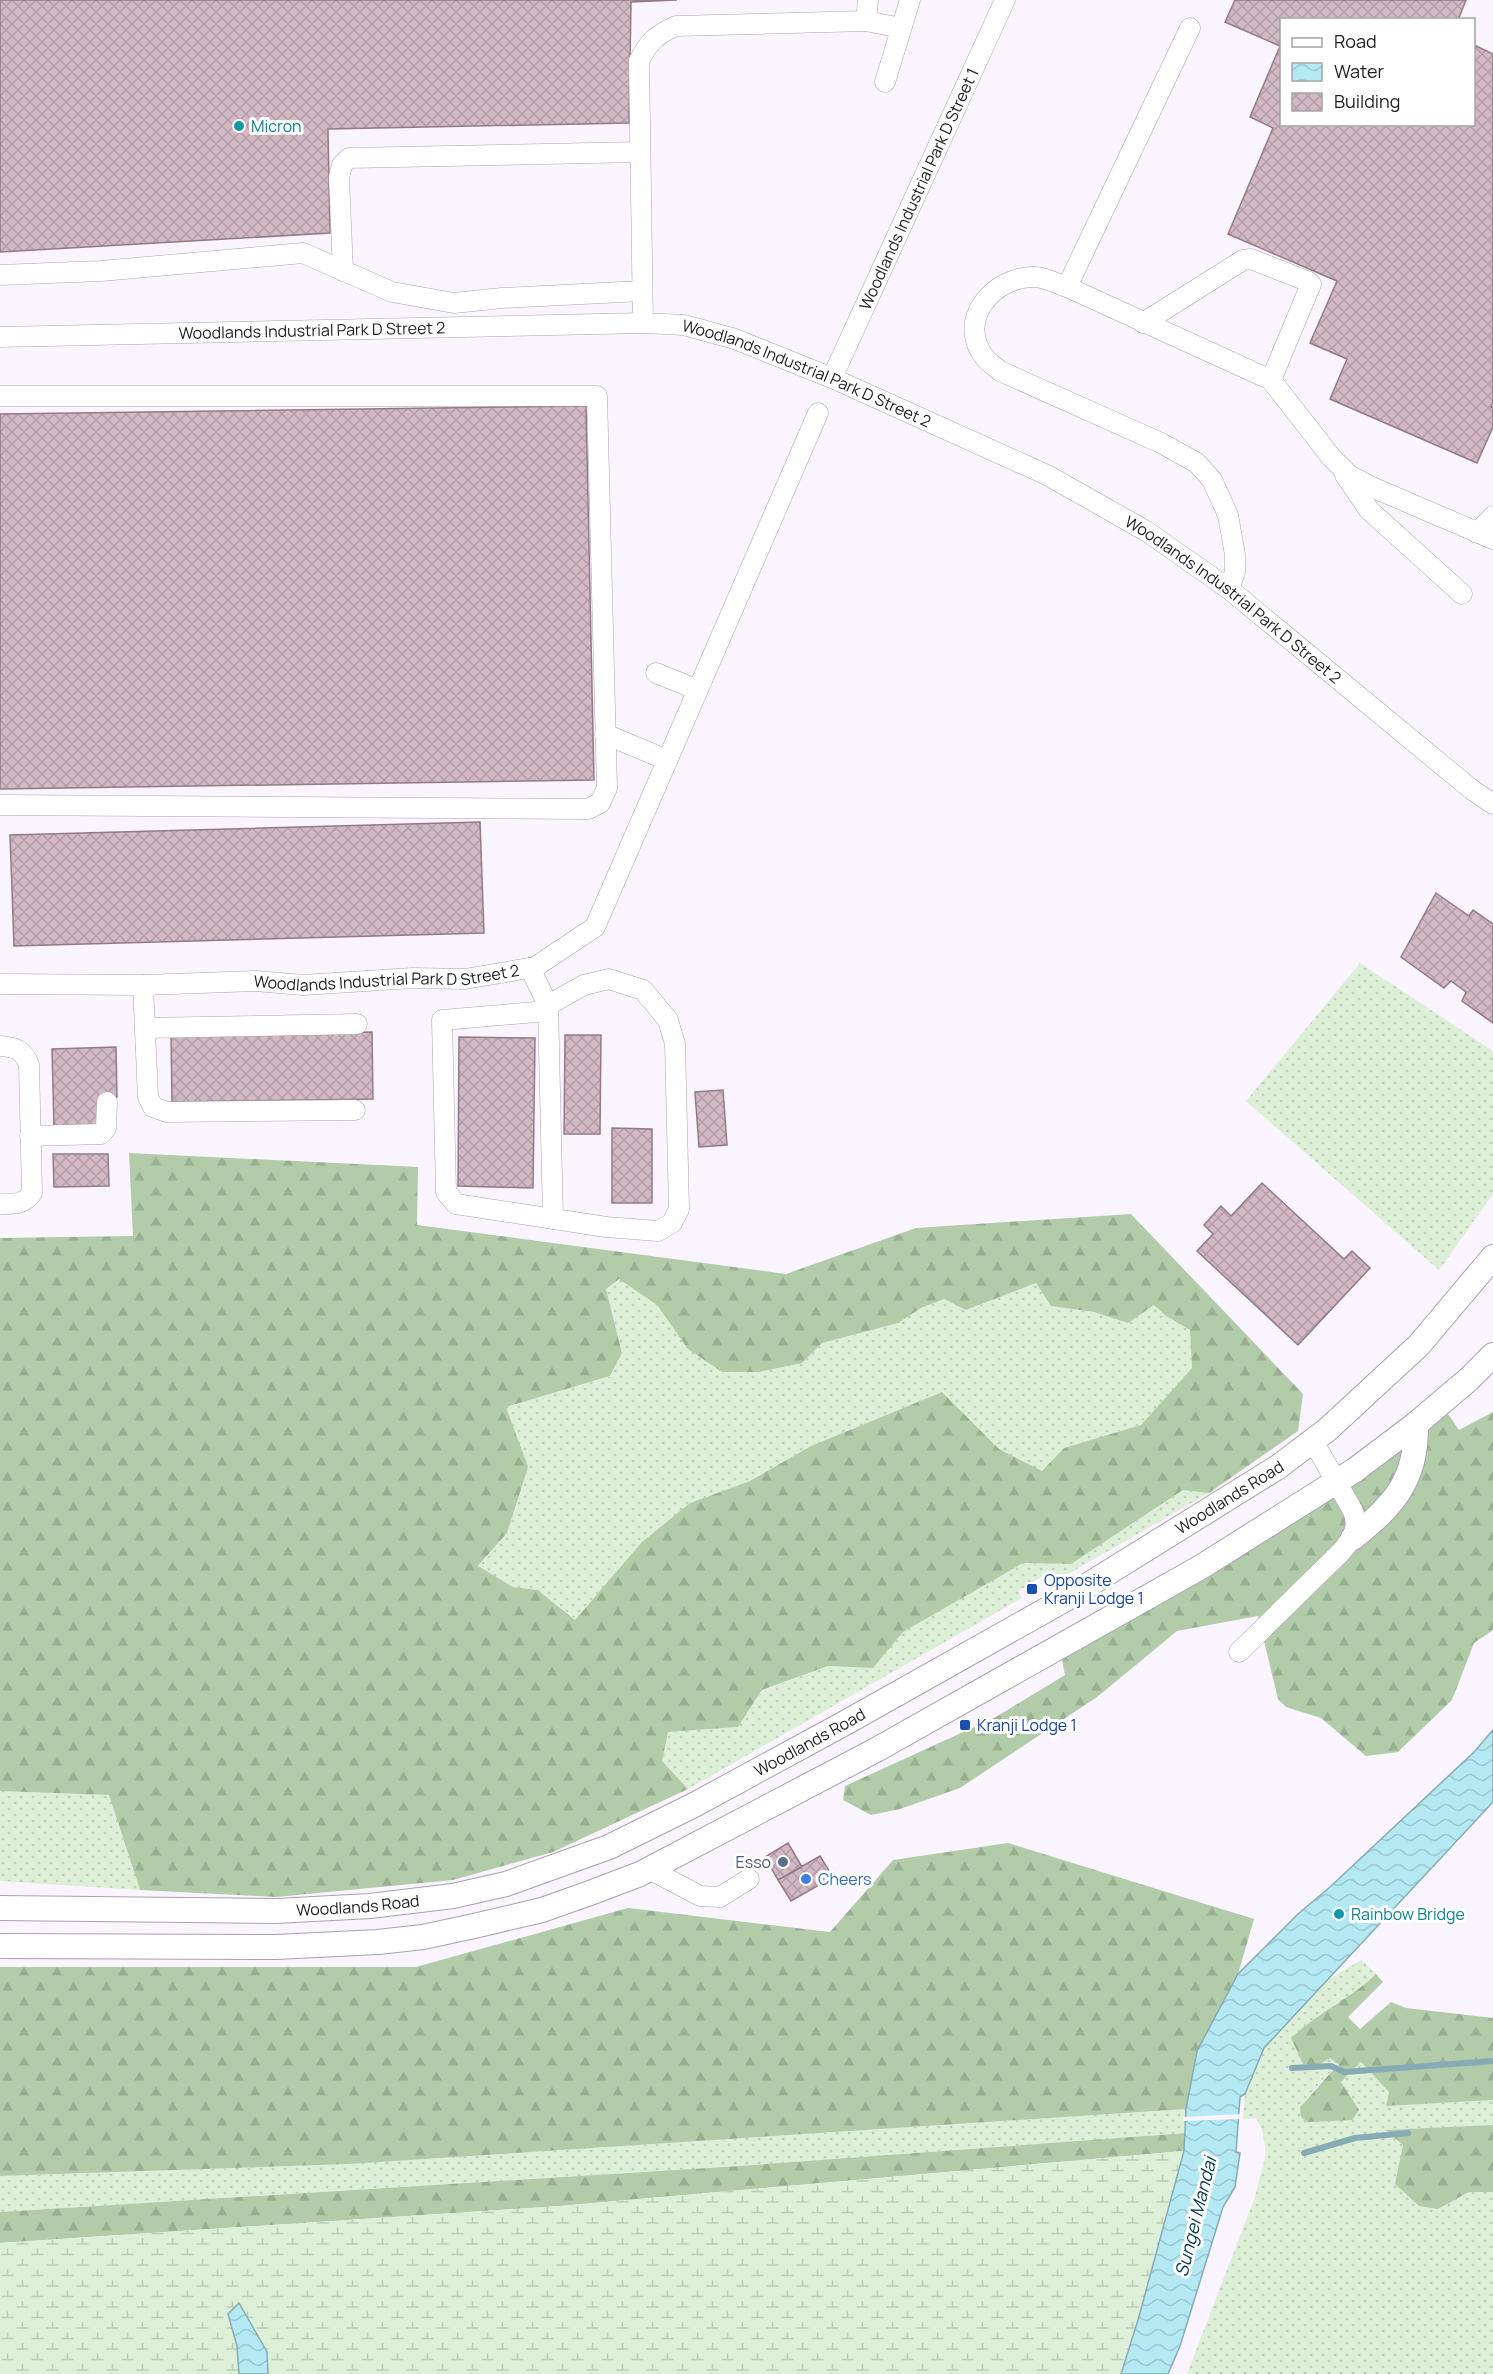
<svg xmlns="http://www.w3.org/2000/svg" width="1493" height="2374" viewBox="0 0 1493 2374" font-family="Manrope,sans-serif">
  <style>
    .grass { fill: url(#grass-dots) }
    .forest { fill: url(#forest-firs); fill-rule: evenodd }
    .wetland { fill: url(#wetland-marsh) }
    .water { fill: url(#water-waves); stroke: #87abb5; stroke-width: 1.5 }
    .pier { fill: #f9f4fd }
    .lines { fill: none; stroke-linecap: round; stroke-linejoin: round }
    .stream { stroke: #87abb5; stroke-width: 6 }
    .building { fill: url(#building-cross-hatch); stroke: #937b85; stroke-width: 1.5 }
    .minor-casing { stroke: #aaa0b4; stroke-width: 21 }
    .major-casing { stroke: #aaa0b4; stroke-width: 26 }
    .minor { stroke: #fff; stroke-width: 20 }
    .major { stroke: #fff; stroke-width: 24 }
    .culture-dot { fill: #0f9aa8; stroke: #fff; stroke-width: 2 }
    .transit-dot { fill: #1a4fb4; stroke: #fff; stroke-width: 2 }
    .service-dot { fill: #5c6f8a; stroke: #fff; stroke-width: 2 }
    .shop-dot { fill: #3f7fe0; stroke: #fff; stroke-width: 2 }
    .labels { text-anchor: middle; stroke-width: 6; stroke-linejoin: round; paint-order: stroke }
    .culture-label { font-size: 16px; fill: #0d838f; stroke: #fff; text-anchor: start }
    .street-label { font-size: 16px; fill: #1f1b23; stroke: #fff }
    .transit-label { font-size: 16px; fill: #164399; stroke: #fff; text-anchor: start }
    .service-label { font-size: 16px; fill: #4e5e75; stroke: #fff; text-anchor: end }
    .shop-label { font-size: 16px; fill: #366cbe; stroke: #fff; text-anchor: start }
    .water-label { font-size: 18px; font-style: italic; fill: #073a41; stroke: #fff }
  </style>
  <defs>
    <pattern id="grass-dots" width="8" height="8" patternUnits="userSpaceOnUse" patternTransform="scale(1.5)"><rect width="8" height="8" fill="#ddefd7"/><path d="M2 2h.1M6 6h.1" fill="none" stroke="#bdccb8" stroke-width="1.8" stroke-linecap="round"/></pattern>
    <pattern id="forest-firs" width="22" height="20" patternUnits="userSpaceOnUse" patternTransform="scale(1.5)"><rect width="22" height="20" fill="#b2cca9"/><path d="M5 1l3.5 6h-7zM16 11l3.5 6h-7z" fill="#99af91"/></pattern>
    <pattern id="wetland-marsh" width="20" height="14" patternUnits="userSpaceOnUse" patternTransform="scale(1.5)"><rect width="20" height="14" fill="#ddefd7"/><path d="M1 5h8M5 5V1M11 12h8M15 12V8" fill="none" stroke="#bdccb8"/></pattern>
    <pattern id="water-waves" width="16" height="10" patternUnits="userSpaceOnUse" patternTransform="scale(1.5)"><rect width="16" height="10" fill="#b4e9f3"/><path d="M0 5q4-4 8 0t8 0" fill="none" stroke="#9ac7d0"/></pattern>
    <pattern id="building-cross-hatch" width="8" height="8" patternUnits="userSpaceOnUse" patternTransform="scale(1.5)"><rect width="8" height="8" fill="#d1b8c3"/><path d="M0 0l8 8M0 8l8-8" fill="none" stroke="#b39ea7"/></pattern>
  </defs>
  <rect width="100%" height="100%" fill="#f9f4fd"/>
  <!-- grass -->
  <path class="grass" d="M1360,963L1493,1051V1194L1439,1270L1246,1101Z
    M619,1278L657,1305L688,1349L802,1363L822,1343L897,1323L921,1308L944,1299L967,1310L1036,1283L1051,1306L1094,1312L1128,1323L1154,1304L1166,1316L1190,1330L1192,1368L1141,1425L1064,1448L1042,1472L999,1449L942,1392L811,1446L750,1481L690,1503L586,1606L576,1620L538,1590L513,1587L478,1567L507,1533L506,1407L611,1376L622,1353L606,1289Z
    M1183,1490L1209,1493L1049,1585L1043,1576L1018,1591L1022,1598L688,1789L662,1761L668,1732L738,1727L762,1691L828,1666L873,1668L903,1632L1023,1563L1071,1564Z
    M0,1791L109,1795L140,1890L0,1881Z
    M1361,1960L1376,1974C1350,1999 1317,2013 1291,2038L1320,2064L1330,2058L1339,2065L1325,2077L1301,2106L1359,2110L1341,2082L1361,2062L1389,2092L1386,2106L1493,2100V2125L1387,2131L1403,2145L1438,2209L1469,2192H1493V2374H1187L1255,2197L1266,2153L1262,2129L1256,2118L1243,2119L1245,2094L1264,2048L1328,1980Z
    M1186,2109V2133L740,2166L0,2212V2176L349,2164Z"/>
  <!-- forest -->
  <path class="forest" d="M129,1153L418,1167L417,1225L786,1274L916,1228L1131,1214L1303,1394L1298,1431L1209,1493L1183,1490L1071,1564L1023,1563L903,1632L873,1668L828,1666L762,1690L738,1727L668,1732L662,1761L688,1789L553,1852L453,1880L276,1897L140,1890L109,1795L0,1791V1238L133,1236ZM619,1279L657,1305L688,1349L722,1372H758L802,1363L822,1343L898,1323L921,1308L944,1299L966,1310L1036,1283L1051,1306L1094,1312L1128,1323L1154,1305L1166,1316L1190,1330L1192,1368L1141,1425L1064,1448L1042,1471L999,1449L942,1392L811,1446L750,1481L690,1503L642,1542L575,1620L538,1590L513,1587L478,1566L507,1533L528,1467L506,1407L610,1376L622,1353L606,1289Z
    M1444,1408L1459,1430L1493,1412V1630L1474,1643L1452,1700L1398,1752L1366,1756L1321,1718L1286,1707L1278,1699L1258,1616L1177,1631L1097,1697L960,1788L900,1809L871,1815L843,1800L845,1786L996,1717L1065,1675L1062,1660L1300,1518Z
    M1008,1843L1254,1919L1238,1974L1197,2051L1186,2109L349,2164L0,2176V1967H416L628,1908L830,1932L893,1860Z
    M1376,1974L1383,1982L1348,2017L1360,2029L1391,2002L1406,2008L1493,2018V2100L1386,2106L1389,2092L1361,2062L1341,2082L1359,2110L1352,2120L1308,2122L1301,2117L1300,2107C1314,2093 1324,2078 1339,2065L1330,2058L1320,2064H1303L1291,2038C1317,2013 1350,1999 1376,1974Z
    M1493,2125V2192H1469L1438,2209L1419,2206L1395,2184L1403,2145L1386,2130Z
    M1186,2133L1184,2151L560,2206L0,2243V2212L740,2166Z"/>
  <!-- wetland -->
  <path class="wetland" d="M1184,2151L1138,2320L1121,2374H268L267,2352L228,2314L237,2346L239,2374H0V2243L560,2206Z"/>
  <!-- water -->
  <path class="water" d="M1493,1730V1802L1264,2048L1245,2094L1240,2097L1236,2152L1240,2153L1235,2187L1223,2207L1180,2346L1168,2374H1121L1138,2320L1184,2151L1186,2109L1197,2051L1238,1974L1298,1914L1330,1887L1474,1752Z
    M239,2303L267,2352L268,2374H239L237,2346L228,2314Z"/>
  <!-- pier -->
  <path class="pier" d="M1242,2114V2119L1183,2121V2117Z"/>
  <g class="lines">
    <!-- stream -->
    <path class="stream" d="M1292,2068L1331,2066L1344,2072L1493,2061
      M1304,2153L1355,2138L1408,2133"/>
  </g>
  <!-- building -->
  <path class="building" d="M0,0H677L631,2L629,123L328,129L330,233L0,252Z
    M1235,0H1466L1458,20H1282V124H1474V45L1493,54V402L1491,407H1493V427L1477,463L1330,399L1347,359L1310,343L1337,281L1228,234L1273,128L1250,117L1280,46L1225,22Z
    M586,406L594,780L0,789V414Z
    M480,822L484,933L14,946L10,835Z
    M1436,893L1469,916L1473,910L1493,924V1023L1462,1001L1466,992L1451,981L1444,988L1401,957Z
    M372,1032L373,1099L172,1102L171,1036Z
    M565,1035H601L600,1134H564Z
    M459,1037L535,1038L533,1188L458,1186Z
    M116,1047L117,1097H100V1127H54L52,1049Z
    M723,1090L727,1145L699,1147L695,1092Z
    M612,1128L652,1129V1203H612Z
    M53,1154H108L109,1186L54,1187Z
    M1262,1183L1344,1259L1352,1251L1370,1268L1298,1345L1197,1251L1213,1234L1204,1225L1221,1206L1231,1216Z
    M788,1843L802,1867L778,1880L765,1857Z
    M820,1856L833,1877L791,1901L778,1880Z"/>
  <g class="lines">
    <!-- minor casing -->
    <g class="minor-casing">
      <g id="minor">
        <path d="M866,21L868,0"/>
        <path d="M885,82L910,0"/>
        <path d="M343,271L339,177L342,165L349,158L640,152"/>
        <path d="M0,275L101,271L303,253L392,292L454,303L502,298L642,291"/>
        <path d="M1067,287L1190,28"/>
        <path d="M643,323L639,61C649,41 656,35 676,26L866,21L901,28"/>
        <path d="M1143,323L1243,260L1251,259L1307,281L1311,284L1271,380"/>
        <path id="s1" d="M0,337L643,323L684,325L735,339L832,378L1047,475L1146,531L1229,589L1471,789L1493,804"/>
        <path id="s2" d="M832,378L1005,0"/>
        <path d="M0,396H597L607,788L600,803L588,809L0,805"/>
        <path d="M1345,475L1369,510L1462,594"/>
        <path d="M1477,533L1493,516"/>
        <path d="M1229,589L1235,572V555L1228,515L1212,480L1197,463L1161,443L1000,371C996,367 989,363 986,359C954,321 994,275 1036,277C1046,278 1058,284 1067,287L1271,380L1331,457L1349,475L1374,488L1493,539"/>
        <path d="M656,673L698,690"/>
        <path d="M605,734L667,760"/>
        <path d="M530,968L548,1005L553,1219"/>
        <path d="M609,979L643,990L668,1020L675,1044L679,1209L672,1223L658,1231L606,1227L456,1204L446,1192L442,1020L536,1012L584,985Z"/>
        <path id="s3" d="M0,984L143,985L256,981L303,985L413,978L465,979L535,967L595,927L818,413"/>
        <path d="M143,985L148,1097L153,1107L167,1112L355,1110"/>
        <path d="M145,1028L357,1024"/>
        <path d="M0,1046C15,1047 24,1050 29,1065L32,1193C23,1205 14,1204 0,1204"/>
        <path d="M30,1136L101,1134L106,1128L107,1102"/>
        <path d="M1239,1652L1341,1552C1352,1539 1360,1529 1353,1511L1313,1441"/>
        <path d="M649,1869L700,1896L720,1897L749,1879"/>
      </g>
    </g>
    <!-- major casing -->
    <g class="major-casing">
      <g id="major">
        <path d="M1353,1538C1394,1505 1417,1480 1416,1424"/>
        <path id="s4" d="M0,1908L276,1911L370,1906L453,1896L506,1884L609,1847L694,1805L845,1723L1064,1600L1278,1467L1327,1430L1419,1345L1493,1257"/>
        <path d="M0,1946L276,1947L378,1942L423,1937L474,1926L542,1910L590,1893L640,1874L876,1750L1201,1567L1355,1470L1416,1424L1469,1379L1493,1355"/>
      </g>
    </g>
    <!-- minor -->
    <use href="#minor" class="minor"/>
    <!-- major -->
    <use href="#major" class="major"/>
  </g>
  <!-- markers -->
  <g class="culture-dot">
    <circle cx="239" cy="126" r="6"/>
    <circle cx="1339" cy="1914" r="6"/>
  </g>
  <g class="transit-dot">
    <rect x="1026" y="1583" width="12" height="12" rx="3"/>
    <rect x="959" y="1719" width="12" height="12" rx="3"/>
  </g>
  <circle class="service-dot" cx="783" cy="1862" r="6"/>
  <circle class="shop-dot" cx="806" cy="1879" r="6"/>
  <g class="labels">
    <!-- culture labels -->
    <g class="culture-label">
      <text x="251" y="132">Micron</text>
      <text x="1351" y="1920">Rainbow Bridge</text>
    </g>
    <!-- street labels -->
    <g class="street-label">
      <text dy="6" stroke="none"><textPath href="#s2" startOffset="208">Woodlands Industrial Park D Street 1</textPath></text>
      <text dy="6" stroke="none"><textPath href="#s1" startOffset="312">Woodlands Industrial Park D Street 2</textPath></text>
      <text dy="6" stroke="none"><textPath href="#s1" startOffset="816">Woodlands Industrial Park D Street 2</textPath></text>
      <text dy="6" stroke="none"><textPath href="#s1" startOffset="1302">Woodlands Industrial Park D Street 2</textPath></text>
      <text dy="6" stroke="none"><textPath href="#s3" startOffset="387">Woodlands Industrial Park D Street 2</textPath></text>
      <text dy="6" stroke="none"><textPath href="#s4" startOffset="1330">Woodlands Road</textPath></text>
      <text dy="6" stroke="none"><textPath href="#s4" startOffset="844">Woodlands Road</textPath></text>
      <text dy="6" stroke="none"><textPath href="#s4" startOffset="358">Woodlands Road</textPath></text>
    </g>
    <!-- transit labels -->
    <g class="transit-label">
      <text x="1044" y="1586">Opposite<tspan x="1044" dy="18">Kranji Lodge 1</tspan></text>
      <text x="977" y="1731">Kranji Lodge 1</text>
    </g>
    <!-- service labels -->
    <g class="service-label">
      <text x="771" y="1868">Esso</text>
    </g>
    <!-- shop labels -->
    <g class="shop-label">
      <text x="818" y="1885">Cheers</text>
    </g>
    <!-- water labels -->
    <g class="water-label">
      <text transform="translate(1196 2217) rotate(-76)" y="6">Sungei Mandai</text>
    </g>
  </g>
  <!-- legend -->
  <rect x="1280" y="18" width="195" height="108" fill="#ffffff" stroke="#a5a4a7" stroke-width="1.5"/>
  <rect x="1292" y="38" width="30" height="9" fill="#ffffff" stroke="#a5a4a7" stroke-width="1.5"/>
  <text x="1334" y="48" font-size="18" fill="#1f1b23">Road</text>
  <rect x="1292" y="63" width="30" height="18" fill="url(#water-waves)" stroke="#a5a4a7" stroke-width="1.5"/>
  <text x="1334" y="78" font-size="18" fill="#1f1b23">Water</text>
  <rect x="1292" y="93" width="30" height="18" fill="url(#building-cross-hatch)" stroke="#a5a4a7" stroke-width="1.5"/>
  <text x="1334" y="108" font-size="18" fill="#1f1b23">Building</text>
</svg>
